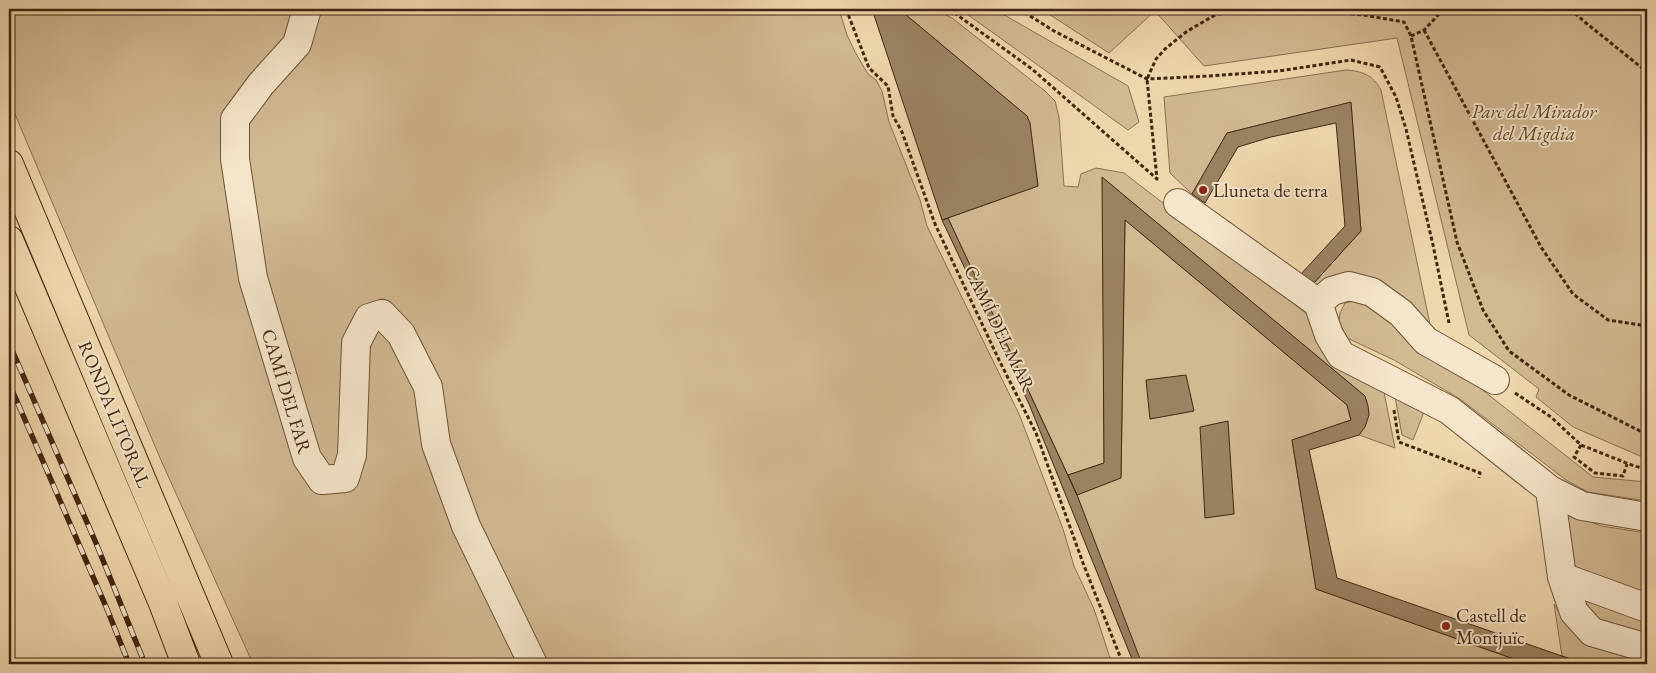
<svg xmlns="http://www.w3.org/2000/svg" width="1656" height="673" viewBox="0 0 1656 673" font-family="'EB Garamond',serif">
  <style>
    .green { fill: #d1b992; stroke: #897052 }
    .building { fill: #9b8362; stroke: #412711 }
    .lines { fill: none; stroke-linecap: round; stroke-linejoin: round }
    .minor-casing { stroke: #6c5338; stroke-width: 30 }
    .highway-casing { stroke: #412711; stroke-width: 30 }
    .path { stroke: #412711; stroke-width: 3; stroke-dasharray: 4 2.5; stroke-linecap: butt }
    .minor { stroke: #f5e5ca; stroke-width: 28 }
    .highway { stroke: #efd7ad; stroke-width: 28 }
    .rail-casing { stroke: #412711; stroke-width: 5.5 }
    .rail { stroke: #f5e5ca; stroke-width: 4; stroke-dasharray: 11; stroke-linecap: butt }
    .poi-dot { fill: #8f2418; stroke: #f5e5ca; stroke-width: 2 }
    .labels { text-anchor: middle; stroke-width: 4; stroke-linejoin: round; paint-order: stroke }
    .park-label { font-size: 19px; font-style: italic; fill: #5e442b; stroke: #f5e5ca }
    .poi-label { font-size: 19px; fill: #412711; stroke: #f5e5ca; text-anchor: start }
    .street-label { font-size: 19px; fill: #412711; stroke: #f5e5ca }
  </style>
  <rect width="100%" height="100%" fill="#efd7ad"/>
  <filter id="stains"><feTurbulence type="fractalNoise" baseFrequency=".004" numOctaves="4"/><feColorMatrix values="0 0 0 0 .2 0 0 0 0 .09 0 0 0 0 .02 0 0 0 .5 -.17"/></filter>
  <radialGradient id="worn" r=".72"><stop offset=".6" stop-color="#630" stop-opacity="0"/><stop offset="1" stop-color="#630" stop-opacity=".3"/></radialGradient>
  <!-- green -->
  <path class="green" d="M9,9H839L847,35L855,52L868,74L876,80L882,91L889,122L920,200L927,226L1019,414L1063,529L1074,566L1094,609L1112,664H253L160,458L9,100Z
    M899,9H934L952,18L1045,91L1055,101L1059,117L1064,186L1078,187L1081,174L1096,168L1124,173L1307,314L1328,361L1384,392L1395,448L1359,435C1367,419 1371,414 1365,396L1103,178L1104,463L1068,475L948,218L1038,186L1027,116Z
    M960,9H994L1128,86L1139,122L1128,130Z
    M1041,9H1647V457L1640,456L1573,427L1536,397L1539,389L1469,335L1397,38L1204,66L1155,11L1109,53Z
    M1346,70C1362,71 1373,75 1381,90L1431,329C1413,314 1372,271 1349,274C1341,275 1326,284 1317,288L1313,284L1361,231L1351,103L1227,133L1192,194L1170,173L1164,97Z
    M1125,220L1347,405L1351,420L1292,440L1316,589L1528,664H1139L1077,495L1121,477Z
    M1359,300L1382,311L1593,477L1647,482V501L1588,492L1566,480L1460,399L1394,360L1347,338L1339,322L1340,313L1345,303Z
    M1395,397L1424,412L1413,440L1402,435Z
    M1562,510L1601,526L1647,533V599L1584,576L1575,565L1568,549Z
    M1584,594L1647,616V639L1592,619L1583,612Z
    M1554,604L1564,619L1647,656V664H1585L1562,656Z"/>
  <!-- building -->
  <path class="building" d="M872,9H899L1027,116L1030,123L1038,186L942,220Z
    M1351,102L1361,231L1313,284L1301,274L1345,226L1336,123L1271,137L1238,147L1205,203L1192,194L1227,133Z
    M1102,177L1365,396L1368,406L1369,415L1365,427L1359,435L1309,450L1337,578L1585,664H1528L1316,589L1292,440L1351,420L1347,405L1125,220L1121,478L1077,495L1068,475L1104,463Z
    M948,218L1077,495L1142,664H1134L1029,404L942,220Z
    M1186,375L1194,411L1150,419L1146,380Z
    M1228,421L1234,514L1205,518L1200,427Z"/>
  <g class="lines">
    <!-- minor casing -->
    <g class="minor-casing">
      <path id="minor" d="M307,9L297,44L261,84L235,119V159L253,278L307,458L322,480L345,478L352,455L356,343L369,318L382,314L401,334L428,387L436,444L466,526L533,664
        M1178,203L1318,303
        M1495,380L1426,341L1401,313L1372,292L1349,286L1332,291L1318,303L1329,335L1341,355L1449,410L1550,490L1582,506L1647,517
        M1550,490L1562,577L1574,612L1592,632L1647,648
        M1562,577L1647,608"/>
    </g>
    <!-- highway casing -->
    <g class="highway-casing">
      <path id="highway" d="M9,164L219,664
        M9,240L163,603L186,664"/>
    </g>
    <!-- path -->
    <path class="path" d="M846,9L869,68L888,86L893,116L902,132L935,224L999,360L1036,433L1083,563L1123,664
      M949,9L1032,69L1157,179L1147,79L1156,59L1165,49L1186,32L1225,9
      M1019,9L1054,31L1147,79L1209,76L1279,71L1351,60L1380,67L1396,97L1406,129L1433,245L1449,323
      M1206,9L1219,14L1286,9
      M1299,9L1363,15L1404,22L1411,36L1457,242L1483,310L1509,351L1569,395L1640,431L1647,432
      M1570,9L1586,23L1647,72
      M1424,30L1541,247L1573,294L1608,320L1647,326
      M1411,36L1424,30L1444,9
      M1515,393L1551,417L1581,445L1634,466L1647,469
      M1394,410L1399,442L1480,473L1479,478
      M1581,445L1574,457L1595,473L1623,476L1627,464"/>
    <!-- minor -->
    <use href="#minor" class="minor"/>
    <!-- highway -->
    <use href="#highway" class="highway"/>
    <!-- rail casing -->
    <g class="rail-casing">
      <path id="rail" d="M9,343L96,543L145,664
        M9,383L107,609L129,664"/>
    </g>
    <!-- rail -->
    <use href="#rail" class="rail"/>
  </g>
  <!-- markers -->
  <g class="poi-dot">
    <circle cx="1203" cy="190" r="5"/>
    <circle cx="1446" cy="626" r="5"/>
  </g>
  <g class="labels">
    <!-- park labels -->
    <g class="park-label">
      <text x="1534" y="118">Parc del Mirador<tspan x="1534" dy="22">del Migdia</tspan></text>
    </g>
    <!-- poi labels -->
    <g class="poi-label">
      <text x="1213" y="197">Lluneta de terra</text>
      <text x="1456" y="622">Castell de<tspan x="1456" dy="22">Montjuïc</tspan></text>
    </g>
    <!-- street labels -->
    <g class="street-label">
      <text transform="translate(1000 328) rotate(64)" y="7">CAMÍ DEL MAR</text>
      <text transform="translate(287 391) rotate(73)" y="7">CAMÍ DEL FAR</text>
      <text transform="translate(115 414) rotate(67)" y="7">RONDA LITORAL</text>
    </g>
  </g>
  <!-- margin -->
  <rect width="1656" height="673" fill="none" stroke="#efd7ad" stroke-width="30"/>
  <rect x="10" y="10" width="1636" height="653" fill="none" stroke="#412711" stroke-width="2.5"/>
  <rect x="15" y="15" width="1626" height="643" fill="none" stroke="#412711"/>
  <rect width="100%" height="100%" filter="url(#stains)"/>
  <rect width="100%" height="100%" fill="url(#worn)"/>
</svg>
